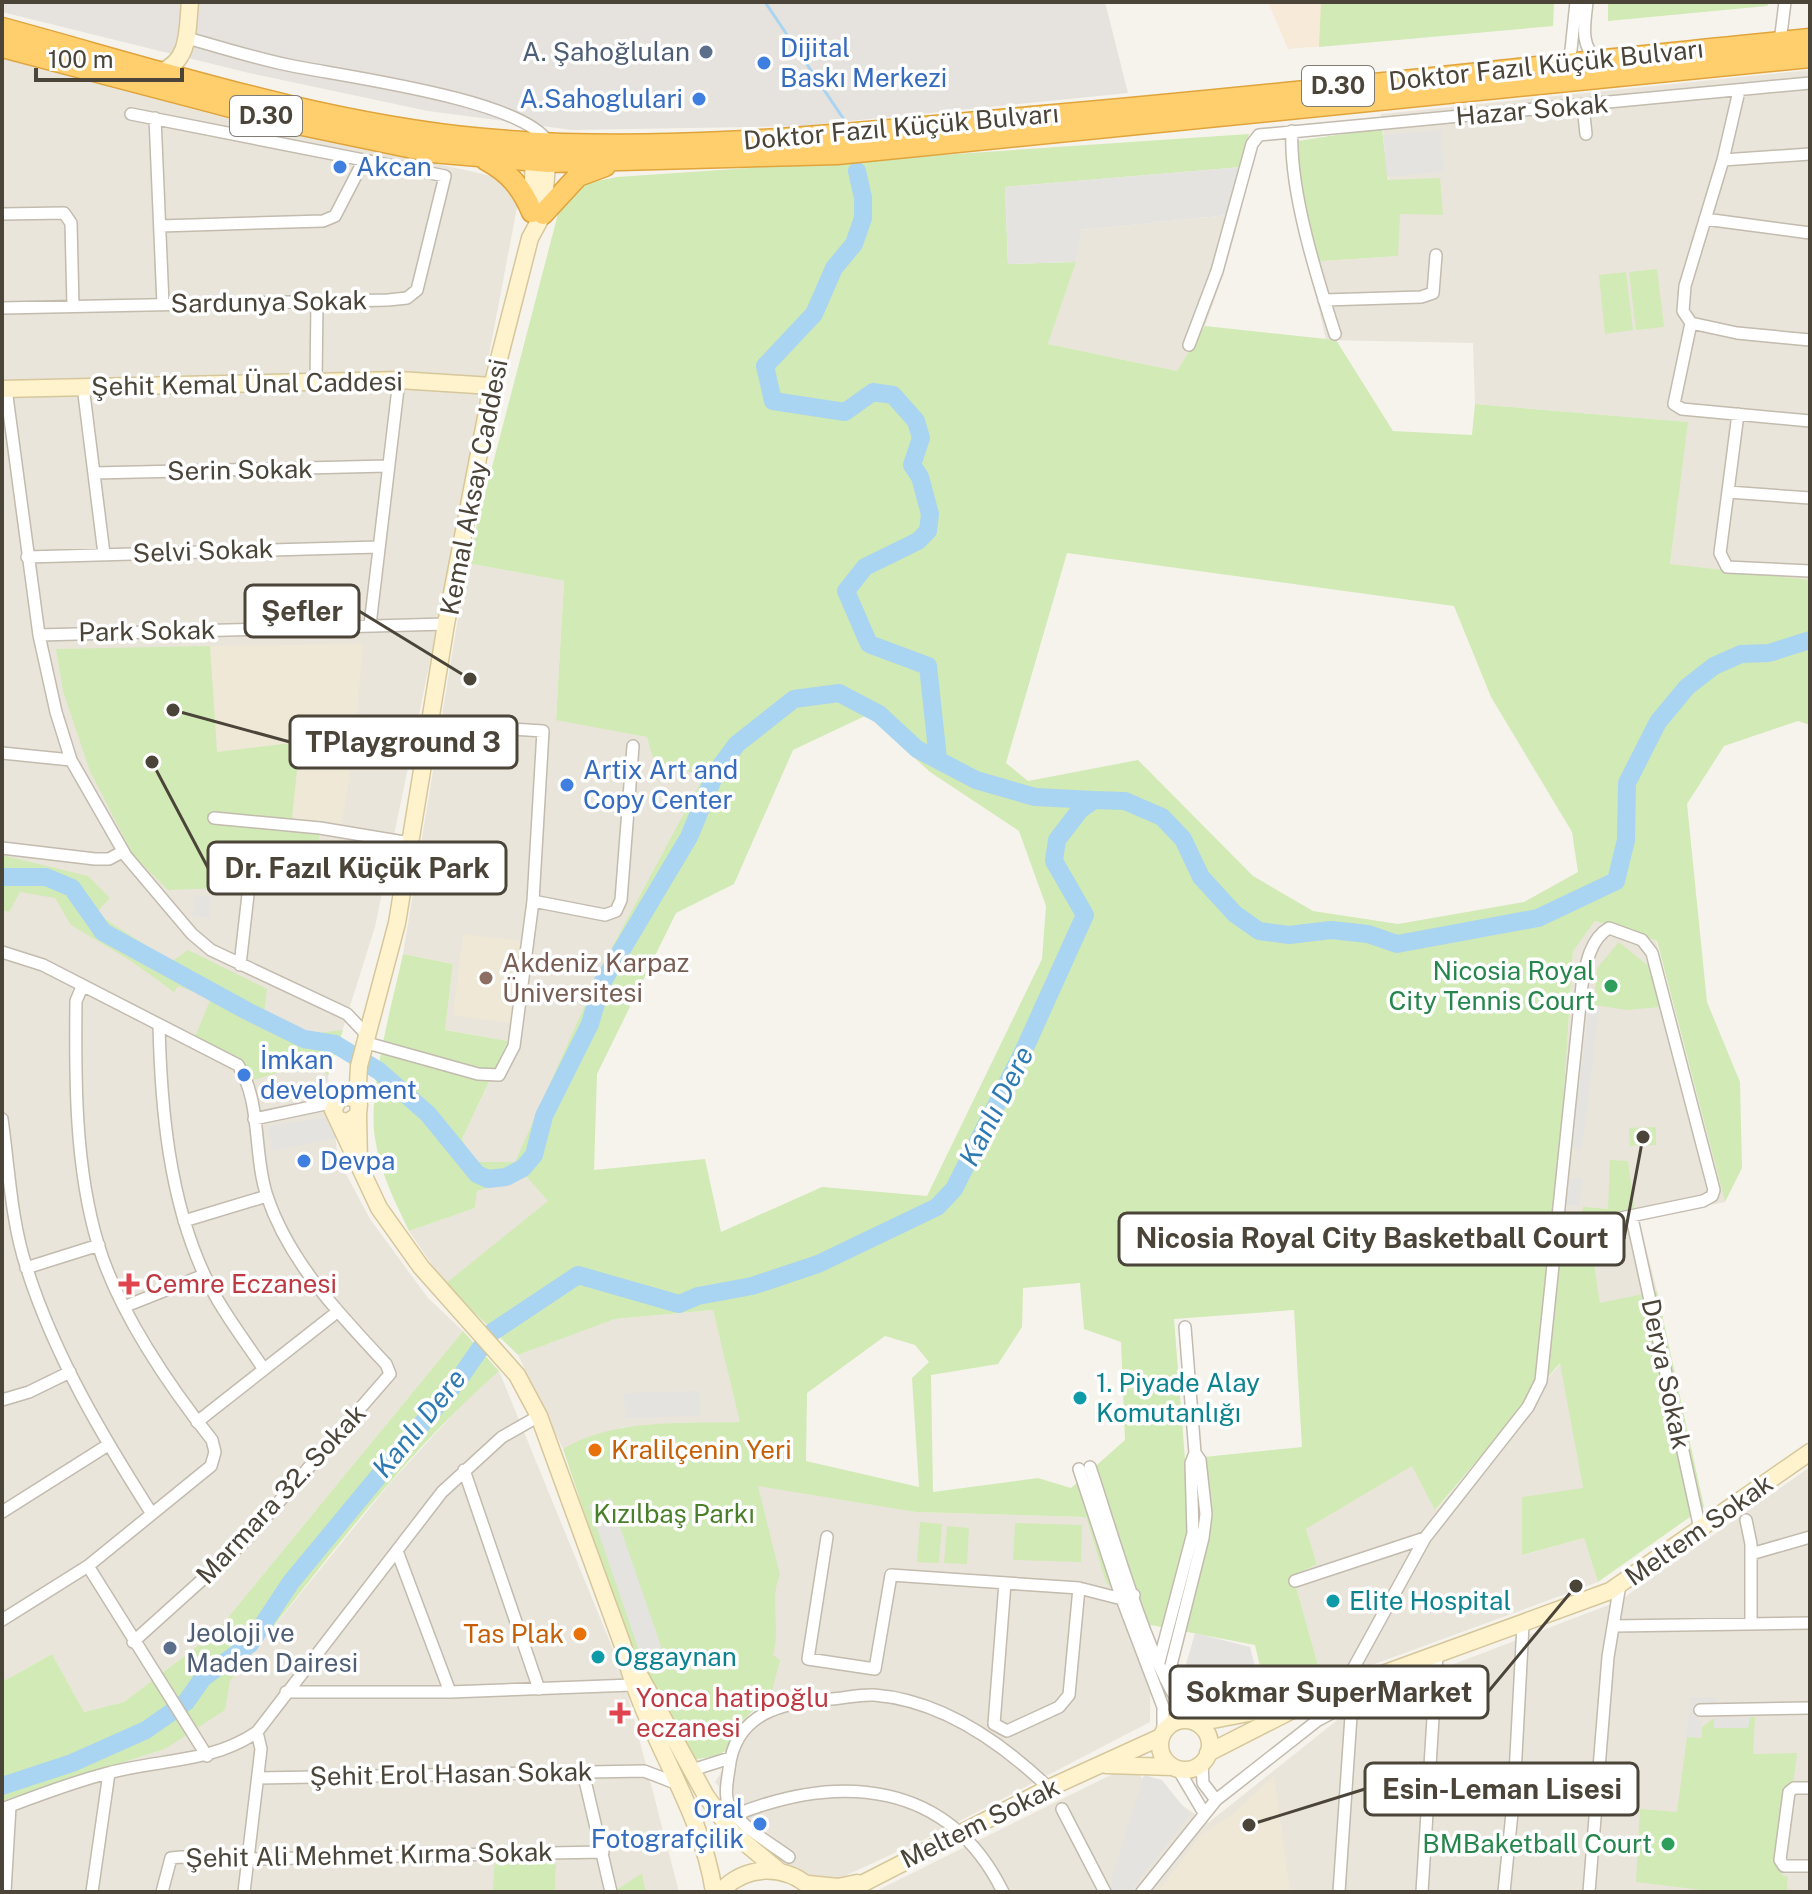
<svg xmlns="http://www.w3.org/2000/svg" width="1812" height="1894" viewBox="0 0 1812 1894" font-family="'Public Sans',sans-serif">
  <style>
    .residential { fill: #eae5da }
    .commercial { fill: #f7ead8 }
    .industrial { fill: #e6e2dd }
    .education { fill: #efe8d6 }
    .green { fill: #d2eab5; fill-rule: evenodd }
    .parking { fill: #e5e3e0 }
    .lines { fill: none; stroke-linecap: round; stroke-linejoin: round }
    .stream { stroke: #a9d4f2; stroke-width: 3 }
    .river { stroke: #a9d4f2; stroke-width: 18 }
    .street-casing { stroke: #c2bbae; stroke-width: 14 }
    .secondary-casing { stroke: #d6c79b; stroke-width: 19 }
    .highway-casing { stroke: #e0a43c; stroke-width: 23 }
    .street { stroke: #fff; stroke-width: 11 }
    .secondary { stroke: #fff3cd; stroke-width: 16 }
    .highway { stroke: #ffcf6e; stroke-width: 20 }
    .service-dot { fill: #5c6f8a; stroke: #fff; stroke-width: 3 }
    .shop-dot { fill: #3f7fe0; stroke: #fff; stroke-width: 3 }
    .education-dot { fill: #8d6e63; stroke: #fff; stroke-width: 3 }
    .leisure-dot { fill: #2e9e5b; stroke: #fff; stroke-width: 3 }
    .health-dot { fill: #e0444e; stroke: #fff; stroke-width: 3 }
    .culture-dot { fill: #0f9aa8; stroke: #fff; stroke-width: 3 }
    .food-dot { fill: #e8710a; stroke: #fff; stroke-width: 3 }
    .labels { text-anchor: middle; stroke-width: 7; stroke-linejoin: round; paint-order: stroke }
    .shield { fill: #fff; stroke: #817c74; stroke-width: 2 }
    .shield-label { font-size: 24px; font-weight: bold; fill: #4b4439 }
    .shop-label { font-size: 26px; fill: #366cbe; stroke: #fff; text-anchor: start }
    .service-label { font-size: 26px; fill: #4e5e75; stroke: #fff; text-anchor: end }
    .street-label { font-size: 26px; fill: #4b4439; stroke: #fff }
    .education-label { font-size: 26px; fill: #785e54; stroke: #fff; text-anchor: start }
    .leisure-label { font-size: 26px; fill: #27864d; stroke: #fff; text-anchor: end }
    .health-label { font-size: 26px; fill: #be3a42; stroke: #fff; text-anchor: start }
    .culture-label { font-size: 26px; fill: #0d838f; stroke: #fff; text-anchor: start }
    .food-label { font-size: 26px; fill: #c56008; stroke: #fff; text-anchor: start }
    .park-label { font-size: 26px; fill: #4a7f2a; stroke: #fff }
    .water-label { font-size: 28px; font-style: italic; fill: #2e7ab2; stroke: #fff }
    .leader { fill: none; stroke: #4b4439; stroke-width: 3 }
    .callout-dot { fill: #4b4439; stroke: #fff; stroke-width: 3 }
    .callout { fill: #fff; stroke: #4b4439; stroke-width: 3 }
    .callout-label { font-size: 28px; text-anchor: middle; font-weight: bold; fill: #4b4439 }
  </style>
  <rect width="100%" height="100%" fill="#f6f3ec"/>
  <!-- residential -->
  <path class="residential" d="M2,57L211,114L501,178L518,202L441,608L375,927L328,1076L338,1159L370,1219L428,1298L463,1331L216,1632L124,1702L84,1712L52,1654L2,1682Z
    M1810,70V589L1670,564L1687,422L1475,404L1473,343L1326,340L1308,262L1398,256L1381,114Z
    M1229,215H1240L1224,273L1205,326L1177,371L1048,344L1076,262L1080,230Z
    M467,563L564,581L556,719L648,737L654,761L705,775L603,964L515,1163H474L462,1139L508,1041L445,1030L453,964L403,954Z
    M1595,921L1656,941L1725,1202L1639,1220L1657,1291L1600,1304L1589,1229L1555,1235L1573,950Z
    M527,1176L549,1201L445,1284L409,1231L475,1208L477,1191Z
    M713,1310L742,1422L624,1427L563,1449L518,1355L615,1319Z
    M1561,1363L1583,1488L1523,1555L1584,1538L1598,1582L1323,1683L1293,1576L1317,1564L1306,1529L1413,1465L1436,1510Z
    M499,1371L621,1669L679,1892H646L642,1874L613,1892H2V1801L165,1749L230,1681L389,1484L467,1399Z
    M1810,1467V1892H874L1127,1767L1208,1823L1365,1698L1619,1601Z
    M756,1485L916,1512L1086,1517L1106,1583L1151,1625L1150,1722L925,1839L825,1885L773,1856L715,1782L771,1694Z"/>
  <!-- commercial -->
  <path class="commercial" d="M1268,2H1554L1553,26L1288,49Z"/>
  <!-- industrial -->
  <path class="industrial" d="M2,2H1105L1128,93L801,126L572,130L428,111L245,72L2,12Z"/>
  <!-- education -->
  <path class="education" d="M363,644L354,749L341,827L292,819L217,752L210,646Z
    M463,934L520,941L510,1023L453,1015Z
    M1274,1776L1290,1892H1158L1202,1834L1232,1815Z"/>
  <!-- green -->
  <path class="green" d="M1321,2H1554L1553,26L1319,47Z
    M1608,2H1770L1767,6L1608,21Z
    M1382,128L1388,180L1440,178L1443,215L1400,214L1398,256L1308,262L1285,143Z
    M1249,134L1242,167L1005,187L1008,264L1076,262L1048,344L1177,371L1205,326L1336,340L1393,431L1472,435L1475,404L1688,422L1670,564L1810,580V725L1798,721L1724,746L1687,804L1707,1002L1740,1082L1742,1168L1725,1202L1657,941L1595,921L1573,951L1555,1235L1589,1229L1600,1303L1657,1291L1704,1507L1598,1582L1584,1538L1522,1555V1497L1583,1488L1560,1363L1435,1510L1412,1466L1306,1529L1317,1564L1293,1576L1323,1683L1268,1700L1255,1645L1151,1625L1106,1583L1086,1517L916,1512L758,1486L780,1575C769,1598 781,1628 773,1655L780,1660L771,1694L742,1721L727,1750L716,1756L692,1760L629,1646L563,1449C614,1418 682,1424 740,1422L713,1310L615,1319L518,1355L445,1284L548,1201L527,1177L477,1191L475,1208L409,1231C394,1200 380,1172 375,1138C367,1092 393,1001 403,954L453,964L445,1030L508,1041L462,1139L474,1162H515L603,964L704,776L654,761L647,737L556,720L564,581L467,563L559,210L583,184L617,177ZM1067,553L1454,606L1491,697L1572,832L1578,872L1524,902L1398,924L1313,911L1253,876L1138,760L1028,781L1006,763ZM867,715L930,772L1019,831L1046,906L1042,959L927,1196L822,1187L721,1232L705,1159L594,1170L597,1074L676,913L734,884L793,750ZM1080,1283L1084,1329L1121,1342L1125,1440L1071,1488L1038,1478L933,1492L931,1375L998,1364L1022,1327L1023,1288ZM1294,1310L1302,1447L1185,1459L1174,1319ZM885,1336L915,1345L929,1362L912,1378L919,1487L806,1461L807,1393Z
    M1657,269L1664,327L1636,330L1629,272Z
    M1626,272L1633,330L1605,334L1599,275Z
    M210,646L217,752L300,742L292,818L323,824L308,874L223,866V888L168,890L133,855L90,771L63,691L56,649Z
    M2,855L88,876L110,898L96,913L171,962L188,950L267,989L264,1013L310,1034L343,1030L328,1076L318,1060L254,1080L242,1061L195,1037L211,998L178,986L174,992L131,961L71,925L55,898L20,892L9,912L2,910Z
    M1619,942L1651,968L1660,1007L1627,1010L1594,1005L1597,968Z
    M1656,1127V1145L1630,1146L1629,1128Z
    M1610,1160L1628,1161L1635,1214L1580,1225L1583,1207L1608,1209Z
    M463,1331L499,1371C397,1460 316,1575 230,1681L225,1710L165,1749L2,1801V1682L52,1654L84,1712L124,1702L216,1632Z
    M920,1522L942,1524L939,1563L917,1562Z
    M1015,1523L1082,1525L1081,1562L1013,1560Z
    M947,1526L969,1528L967,1564L944,1563Z
    M1750,1717H1755L1753,1754L1797,1753L1782,1875L1788,1877L1787,1892H1718L1636,1882L1640,1809L1677,1812L1687,1737L1702,1738V1727L1714,1718L1715,1728L1748,1727Z
    M495,1857L556,1861L555,1892H493Z
    M642,1873L646,1892H613Z"/>
  <!-- parking -->
  <path class="parking" d="M1441,130L1444,172L1387,177L1383,135Z
    M1242,167L1229,215L1081,230L1076,262L1008,264L1005,187Z
    M194,895L211,897L209,918L192,916Z
    M1589,1007L1599,1008L1582,1149L1572,1148Z
    M329,1117L337,1138L272,1151L268,1126Z
    M1570,1177L1583,1179L1579,1206L1566,1205Z
    M699,1391L700,1416L625,1418L624,1393Z
    M610,1498L665,1658L644,1665L589,1505Z
    M1195,1633L1250,1647L1263,1697L1257,1705L1225,1714L1203,1710L1197,1706L1186,1687L1184,1671Z
    M1690,1697L1716,1698L1717,1707H1698V1720H1702L1701,1737H1687Z
    M1750,1717L1748,1728H1714V1718Z
    M1144,1775L1162,1780L1190,1815L1130,1892H1112L1111,1880Z"/>
  <g class="lines">
    <!-- stream -->
    <path class="stream" d="M765,2L847,124
      M855,158L857,171"/>
    <!-- river -->
    <path class="river" d="M857,171L863,198V218L854,244L834,268L814,314L765,366L773,401L845,412L873,392L893,395L916,421L921,438L912,465L920,477L930,514L928,531L918,541L865,567L846,591L869,644L928,666L938,759
      M2,877H46L72,888L103,932L247,1011L304,1039L335,1044L379,1071L428,1114L477,1174L488,1179L506,1177L523,1168L534,1155L544,1116L590,1024L602,983L689,837L716,772L737,744L794,699L839,693L879,714L917,749L976,780L1035,797L1094,800
      M2,1786L72,1763L146,1730L186,1702L203,1678L250,1644L291,1582L459,1379L491,1333L578,1275L679,1304L698,1296L752,1286L818,1264L937,1207L954,1189L1024,1050L1085,915L1054,861L1057,840L1080,810L1094,800L1125,801L1162,817L1183,839L1201,877L1235,914L1259,931L1289,935L1331,930L1368,934L1397,944L1538,918L1616,881L1626,840L1627,783L1658,722L1687,687L1714,666L1741,654L1769,653L1810,640"/>
    <!-- street casing -->
    <g class="street-casing">
      <path id="street" d="M1587,2C1585,23 1579,46 1598,60
        M187,38C220,47 254,58 288,65C341,76 522,99 548,142
        M1780,42L1785,2
        M1566,63L1571,50L1576,2
        M1583,106L1586,134
        M155,118L163,304
        M1292,131C1289,190 1317,278 1335,334
        M1723,160L1810,154
        M2,214L64,213L71,223L73,306
        M1705,219L1810,233
        M160,226L323,221L335,216L364,160
        M1324,300L1421,297L1433,293L1436,255
        M2,308L388,300L407,298L417,290L445,176L131,114
        M1691,323L1683,311L1685,286L1723,160L1739,91
        M1691,323L1674,404L1682,409L1810,421
        M1691,323L1737,333L1810,340
        M1189,345L1217,271L1252,144L1259,135L1810,83
        M316,382L317,302
        M83,386L104,554
        M6,389L39,635L56,712L71,760L126,856L192,934L211,950L347,1014L364,1032L367,1043L478,1074L499,1075L514,1046L533,901L543,731L430,724
        M1738,414L1720,553L1727,567L1810,571
        M94,473L387,466
        M1728,492L1810,498
        M27,557L378,547
        M370,625L399,380
        M39,635L446,624
        M2,753L71,760
        M214,818L320,828L410,843
        M2,848L95,859H109L122,852
        M533,901L605,915L616,911L621,900L633,746
        M2,952L43,965L238,1065C262,1102 253,1155 267,1196C289,1262 340,1315 386,1364L390,1374L244,1542L133,1642
        M240,965L249,886
        M159,1026C161,1108 169,1198 204,1274C219,1307 243,1338 263,1368
        M2,1119C9,1168 11,1222 27,1269C55,1357 103,1437 152,1514
        M254,1119L335,1102
        M1632,1218L1700,1529
        M184,1221L267,1196
        M26,1268L99,1245
        M126,1306L204,1275
        M2,1400L29,1392L70,1372
        M197,1422L337,1312
        M1090,1467C1110,1525 1153,1683 1193,1721
        M1079,1469L1122,1599L1163,1707V1733
        M464,1470L539,1689
        M2,1512L108,1445
        M1746,1520L1751,1544V1623
        M827,1537L808,1659L875,1669L891,1575L1079,1588L1122,1599L1134,1595
        M397,1551L450,1692
        M1751,1554L1810,1537
        M88,1566L207,1756
        M1295,1581L1425,1538
        M1005,1583L994,1724L1007,1731L1059,1707L1069,1695L1079,1588
        M2,1620L88,1566L211,1466L215,1452L212,1440C169,1386 118,1311 98,1244C75,1168 75,1080 76,1001L82,987
        M1614,1626L1810,1623
        M1159,1662L1193,1533L1191,1463L1195,1453
        M1167,1681L1203,1538L1206,1514L1200,1460L1195,1453L1185,1327
        M1342,1689L1425,1538L1528,1407L1541,1381L1582,985C1586,964 1590,939 1609,928L1642,940L1652,953L1714,1190L1712,1196L1703,1201L1558,1231
        M286,1692H450L632,1685
        M1700,1710L1810,1708
        M1202,1763L1203,1783L1216,1800
        M1178,1769L1204,1813
        M692,1770L730,1758
        M583,1772L611,1892
        M258,1778L644,1771L678,1784
        M1810,1788H1794L1789,1792L1780,1860L1784,1866H1810
        M1514,1793L1594,1798
        M2,1809C36,1796 73,1782 108,1773C160,1759 212,1763 257,1732L442,1492L502,1437L539,1416
        M1062,1809L1105,1892
        M735,1815C839,1773 948,1780 1003,1892
        M789,1857C770,1843 746,1830 732,1811C723,1798 727,1784 729,1769C735,1712 783,1702 832,1699C845,1698 861,1694 874,1695C941,1700 1002,1743 1049,1788
        M5,1892L10,1806
        M92,1892L109,1773
        M162,1892L171,1858L181,1857L248,1859L603,1852
        M244,1892L261,1749L257,1732
        M1142,1892L1216,1800L1318,1720L1343,1707L1349,1708L1351,1716L1339,1892
        M1422,1892L1437,1655
        M1504,1892L1514,1793L1523,1625
        M1589,1892L1608,1657L1620,1584"/>
    </g>
    <!-- secondary casing -->
    <g class="secondary-casing">
      <path id="secondary" d="M160,72C191,61 187,29 190,2
        M532,213L534,152
        M2,389L399,380L492,386
        M357,1101L359,1066L397,923L446,624L492,386L530,238L543,214L548,152
        M358,1115L359,1163
        M339,1120L348,1122L358,1115L359,1104L354,1098L341,1096L333,1110L379,1208L421,1267L517,1375L539,1416L623,1646C642,1732 701,1804 714,1892
        M630,1658L706,1796L732,1832L779,1871
        M1160 1745a25 25 0 1 1 50 0a25 25 0 1 1-50 0Z
        M1197,1723L1289,1705
        M1208,1753L1314,1699L1610,1591L1810,1452
        M1106,1765L1173,1767
        M808,1884L838,1887L857,1883
        M720,1892C747,1863 788,1864 815,1892
        M846,1892L1049,1788L1161,1737"/>
    </g>
    <!-- highway casing -->
    <g class="highway-casing">
      <path id="highway" d="M2,28C160,71 321,124 484,139C671,156 858,132 1043,116C1299,94 1554,64 1810,39
        M2,47L288,122L432,152L548,162L837,154L1810,57
        M486,160C509,172 522,188 532,212
        M543,214L578,176L605,166"/>
    </g>
    <!-- street -->
    <use href="#street" class="street"/>
    <!-- secondary -->
    <use href="#secondary" class="secondary"/>
    <!-- highway -->
    <use href="#highway" class="highway"/>
  </g>
  <!-- markers -->
  <g class="service-dot">
    <circle cx="706" cy="52" r="8"/>
    <circle cx="170" cy="1648" r="8"/>
  </g>
  <g class="shop-dot">
    <circle cx="764" cy="63" r="8"/>
    <circle cx="699" cy="99" r="8"/>
    <circle cx="340" cy="167" r="8"/>
    <circle cx="567" cy="785" r="8"/>
    <circle cx="244" cy="1075" r="8"/>
    <circle cx="304" cy="1161" r="8"/>
    <circle cx="760" cy="1824" r="8"/>
  </g>
  <circle class="education-dot" cx="486" cy="978" r="8"/>
  <g class="leisure-dot">
    <circle cx="1611" cy="986" r="8"/>
    <circle cx="1668" cy="1844" r="8"/>
  </g>
  <g class="health-dot">
    <path d="M125 1272h8v8h8v8h-8v8h-8v-8h-8v-8h8z"/>
    <path d="M616 1701h8v8h8v8h-8v8h-8v-8h-8v-8h8z"/>
  </g>
  <g class="culture-dot">
    <circle cx="1080" cy="1398" r="8"/>
    <circle cx="1333" cy="1601" r="8"/>
    <circle cx="598" cy="1657" r="8"/>
  </g>
  <g class="food-dot">
    <circle cx="595" cy="1450" r="8"/>
    <circle cx="580" cy="1634" r="8"/>
  </g>
  <g class="labels">
    <!-- shield labels -->
    <g class="shield">
      <rect x="1302" y="66" width="72" height="40" rx="6"/>
      <rect x="230" y="96" width="72" height="40" rx="6"/>
    </g>
    <g class="shield-label">
      <text x="1338" y="94">D.30</text>
      <text x="266" y="124">D.30</text>
    </g>
    <!-- shop labels -->
    <g class="shop-label">
      <text x="780" y="57">Dijital<tspan x="780" dy="30">Baskı Merkezi</tspan></text>
      <text x="683" y="108" text-anchor="end">A.Sahoglulari</text>
      <text x="356" y="176">Akcan</text>
      <text x="583" y="779">Artix Art and<tspan x="583" dy="30">Copy Center</tspan></text>
      <text x="260" y="1069">İmkan<tspan x="260" dy="30">development</tspan></text>
      <text x="320" y="1170">Devpa</text>
      <text x="744" y="1818" text-anchor="end">Oral<tspan x="744" dy="30">Fotografçilik</tspan></text>
    </g>
    <!-- service labels -->
    <g class="service-label">
      <text x="690" y="61">A. Şahoğlulan</text>
      <text x="186" y="1642" text-anchor="start">Jeoloji ve<tspan x="186" dy="30">Maden Dairesi</tspan></text>
    </g>
    <!-- street labels -->
    <g class="street-label">
      <text transform="translate(1546 65) rotate(-6)" y="9">Doktor Fazıl Küçük Bulvarı</text>
      <text transform="translate(1532 110) rotate(-5)" y="9">Hazar Sokak</text>
      <text transform="translate(901 127) rotate(-5)" y="9">Doktor Fazıl Küçük Bulvarı</text>
      <text transform="translate(269 302) rotate(-1)" y="9">Sardunya Sokak</text>
      <text transform="translate(247 384) rotate(-1)" y="9">Şehit Kemal Ünal Caddesi</text>
      <text transform="translate(240 470) rotate(-1)" y="9">Serin Sokak</text>
      <text transform="translate(474 487) rotate(-79)" y="9">Kemal Aksay Caddesi</text>
      <text transform="translate(203 551) rotate(-2)" y="9">Selvi Sokak</text>
      <text transform="translate(147 631) rotate(-1)" y="9">Park Sokak</text>
      <text transform="translate(1666 1374) rotate(78)" y="9">Derya Sokak</text>
      <text transform="translate(281 1494) rotate(-47)" y="9">Marmara 32. Sokak</text>
      <text transform="translate(1699 1530) rotate(-35)" y="9">Meltem Sokak</text>
      <text transform="translate(451 1774) rotate(-1)" y="9">Şehit Erol Hasan Sokak</text>
      <text transform="translate(980 1823) rotate(-26)" y="9">Meltem Sokak</text>
      <text transform="translate(369 1855) rotate(-1)" y="9">Şehit Ali Mehmet Kırma Sokak</text>
    </g>
    <!-- education labels -->
    <g class="education-label">
      <text x="502" y="972">Akdeniz Karpaz<tspan x="502" dy="30">Üniversitesi</tspan></text>
    </g>
    <!-- leisure labels -->
    <g class="leisure-label">
      <text x="1595" y="980">Nicosia Royal<tspan x="1595" dy="30">City Tennis Court</tspan></text>
      <text x="1652" y="1853">BMBaketball Court</text>
    </g>
    <!-- health labels -->
    <g class="health-label">
      <text x="145" y="1293">Cemre Eczanesi</text>
      <text x="636" y="1707">Yonca hatipoğlu<tspan x="636" dy="30">eczanesi</tspan></text>
    </g>
    <!-- culture labels -->
    <g class="culture-label">
      <text x="1096" y="1392">1. Piyade Alay<tspan x="1096" dy="30">Komutanlığı</tspan></text>
      <text x="1349" y="1610">Elite Hospital</text>
      <text x="614" y="1666">Oggaynan</text>
    </g>
    <!-- food labels -->
    <g class="food-label">
      <text x="611" y="1459">Kralilçenin Yeri</text>
      <text x="564" y="1643" text-anchor="end">Tas Plak</text>
    </g>
    <!-- park labels -->
    <g class="park-label">
      <text x="674" y="1523">Kızılbaş Parkı</text>
    </g>
    <!-- water labels -->
    <g class="water-label">
      <text transform="translate(996 1106) rotate(-63)" y="10">Kanlı Dere</text>
      <text transform="translate(419 1423) rotate(-51)" y="10">Kanlı Dere</text>
    </g>
  </g>
  <!-- callouts -->
  <path class="leader" d="M470 679L359 611M173 710L290 742M152 762L208 868M1643 1137L1624 1239M1576 1586L1488 1692M1249 1825L1365 1789"/>
  <g class="callout-dot">
    <circle cx="470" cy="679" r="8"/>
    <circle cx="173" cy="710" r="8"/>
    <circle cx="152" cy="762" r="8"/>
    <circle cx="1643" cy="1137" r="8"/>
    <circle cx="1576" cy="1586" r="8"/>
    <circle cx="1249" cy="1825" r="8"/>
  </g>
  <g class="callout">
    <rect x="245" y="585" width="114" height="52" rx="8"/>
    <rect x="290" y="716" width="227" height="52" rx="8"/>
    <rect x="208" y="842" width="298" height="52" rx="8"/>
    <rect x="1119" y="1213" width="505" height="52" rx="8"/>
    <rect x="1170" y="1666" width="318" height="52" rx="8"/>
    <rect x="1365" y="1763" width="273" height="52" rx="8"/>
  </g>
  <g class="callout-label">
    <text x="302" y="621">Şefler</text>
    <text x="403" y="752">TPlayground 3</text>
    <text x="357" y="878">Dr. Fazıl Küçük Park</text>
    <text x="1372" y="1248">Nicosia Royal City Basketball Court</text>
    <text x="1329" y="1702">Sokmar SuperMarket</text>
    <text x="1502" y="1799">Esin-Leman Lisesi</text>
  </g>
  <!-- border -->
  <rect width="1812" height="1894" fill="none" stroke="#4b4439" stroke-width="8"/>
  <!-- scale -->
  <path d="M36 68v12h146v-12" fill="none" stroke="#4b4439" stroke-width="4"/>
  <text x="48" y="68" font-size="24" fill="#4b4439" stroke="#ffffff" stroke-width="6" paint-order="stroke">100 m</text>
</svg>
